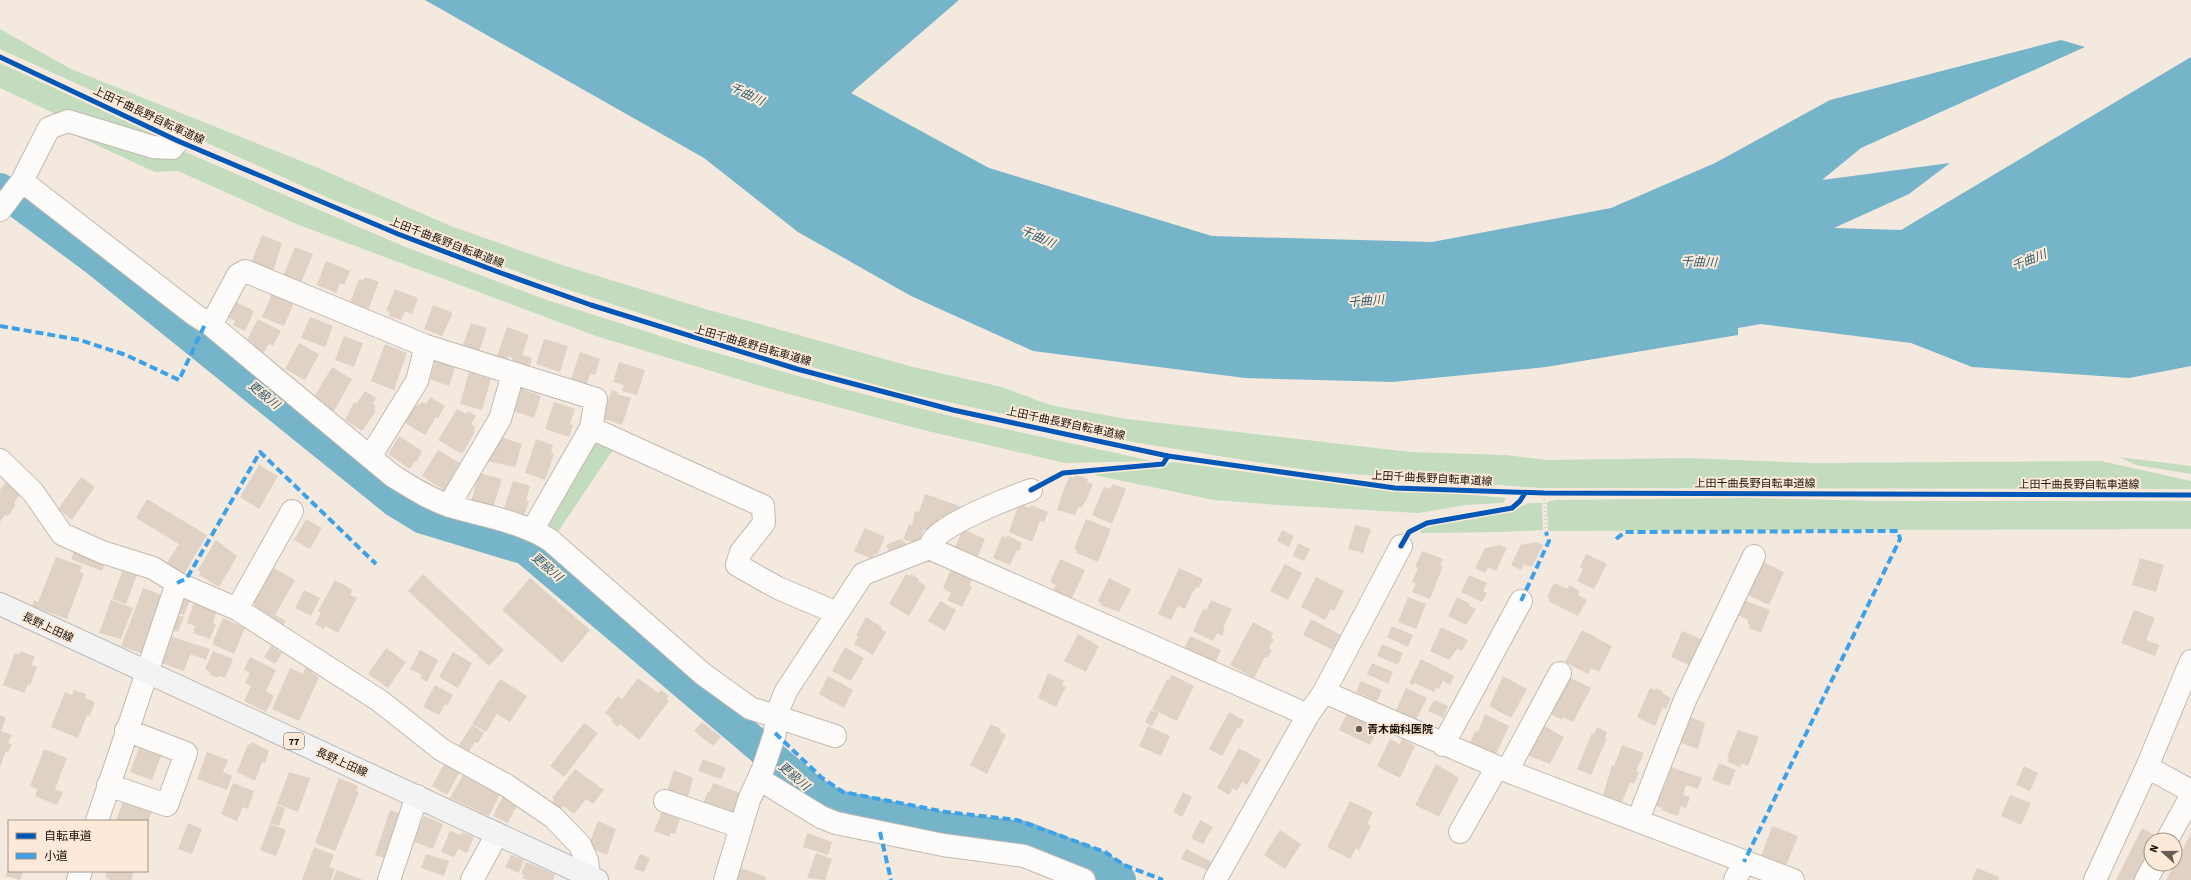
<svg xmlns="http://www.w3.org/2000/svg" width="2191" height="880" viewBox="0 0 2191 880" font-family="'Source Sans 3','Noto Sans JP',sans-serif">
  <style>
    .green { fill: #c3dcbe }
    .water { fill: #76b4ca }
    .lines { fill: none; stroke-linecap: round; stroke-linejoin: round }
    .river { stroke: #76b4ca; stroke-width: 32 }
    .building { fill: #dfd1c4 }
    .minor-casing { stroke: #c1b9b1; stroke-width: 24 }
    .major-casing { stroke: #bab9b8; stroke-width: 24 }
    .path { stroke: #d3d0cc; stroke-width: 2.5; stroke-dasharray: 1 3; stroke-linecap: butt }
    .minor { stroke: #fdfcfa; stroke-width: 22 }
    .major { stroke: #f3f3f3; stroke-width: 22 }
    .quiet { stroke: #3da1e9; stroke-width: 4; stroke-dasharray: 8 4; stroke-linecap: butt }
    .cycleway-casing { stroke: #fce9d7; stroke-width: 8 }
    .cycleway { stroke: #0057b8; stroke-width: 5 }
    .poi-dot { fill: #655d56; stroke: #fce9d7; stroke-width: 1.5 }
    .labels { text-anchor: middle; stroke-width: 4; stroke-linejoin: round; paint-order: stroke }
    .shield { fill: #fce9d7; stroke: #5c5249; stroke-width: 1 }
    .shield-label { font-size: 10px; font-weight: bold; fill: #18120c }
    .street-label { font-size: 11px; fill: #18120c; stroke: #fce9d7 }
    .poi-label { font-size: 11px; font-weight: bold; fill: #18120c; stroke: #fce9d7; text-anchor: start }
    .water-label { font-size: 12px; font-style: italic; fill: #2d5f73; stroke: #fce9d7 }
  </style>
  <rect width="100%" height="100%" fill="#f4e9df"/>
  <!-- green -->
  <path class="green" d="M0,29L71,69L316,167L453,227L565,266L709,310L913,367L1002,387L1050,405L1127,419L1410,452L1506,455L1547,460L1688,458L1812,463L2101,461L2191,481V489L1541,488L1313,471L1132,442L906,393L754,351L539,280L331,199L0,49Z
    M0,63L166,140L58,115L0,88Z
    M62,129L183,151L403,246L547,300L692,346L844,389L978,423L1152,461L1065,463L919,429L767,388L596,336L299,225L178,171L155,172Z
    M592,440L615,447L555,536L544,523Z
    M2119,457L2191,466V474L2136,465Z
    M1174,462L1304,480L1506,498L1503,503L1466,505L1418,513L1278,505L1214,500L1094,475Z
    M1745,498L1882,501H2191V529L1548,531L1547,502L1556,500Z
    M1529,503H1542L1543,530L1504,532L1421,533V523C1454,511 1499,520 1529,503Z"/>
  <!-- water -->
  <path class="water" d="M425,0H959L851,93L989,168L1212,236L1432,242L1611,208L1715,163L1830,100L2061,40L2085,47L1861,148L1822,180L1950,163L1909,194L1834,228L1901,230L2191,57V366L2129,378L1972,367L1911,343L1761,324L1738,328V335L1546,367L1392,382L1245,378L1033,351L911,296L798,232L704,158Z"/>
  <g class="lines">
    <!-- river -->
    <path class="river" d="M0,189L95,259L395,501L423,518L526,549L813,792L837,806L943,828L1024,837L1095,865L1120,880"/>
  </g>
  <!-- building -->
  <path class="building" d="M262,235L282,243L273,272L251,263Z
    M295,247L313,254L301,283L283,276Z
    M326,261L350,271L344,285L340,283L336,293L317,285Z
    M365,277L379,282L368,310L350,303L359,279L364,280Z
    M395,289L418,298L412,314L405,311L401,320L389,316L390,312L386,311Z
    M272,294L294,303L284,326L262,317Z
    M232,300L254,311L245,331L233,325L235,321L228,318L229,316L226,314Z
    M433,305L451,312L452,315L442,336L424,329Z
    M310,317L333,326L325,347L301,338Z
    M258,319L281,331L273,346L269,344L264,352L252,346L253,343L247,340Z
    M471,323L487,328L478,355L461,350Z
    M507,327L529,335L522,355L532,358L529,370L510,364L513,358L508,356L506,362L496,359Z
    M344,336L363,343L354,367L335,360Z
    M544,339L568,346L560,372L536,364Z
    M299,343L319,354L305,380L285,369Z
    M385,344L407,353L394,390L371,381Z
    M580,352L600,359L595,375L590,374L587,384L571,379Z
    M436,359L456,365L449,386L430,379Z
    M619,362L645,370L637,395L622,391L624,385L613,382Z
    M332,367L352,379L334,411L313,399Z
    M469,372L491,379L482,410L460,404Z
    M519,388L541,396L534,418L511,410Z
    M612,390L618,392L617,394L631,398L622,425L601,418Z
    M365,391L376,398L373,404L376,406L374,409L376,411L362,431L345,420L354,402L356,404Z
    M430,397L445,406L438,418L436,417L425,435L402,421L413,404L416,406L423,402L426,404Z
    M554,402L575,409L570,424L573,425L569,437L545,429Z
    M457,409L466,414L468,411L476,416L471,424L475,427L473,430L475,432L462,454L438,440Z
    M399,436L422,451L417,462L415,461L410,469L388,454Z
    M498,436L522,444L515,467L487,461Z
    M536,439L553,445L551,452L554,454L545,480L525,473Z
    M438,450L460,463L444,490L422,476Z
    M259,465L278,476L259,509L240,497Z
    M479,473L502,479L493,508L471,502Z
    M1075,474L1088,479L1087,482L1093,484L1086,501L1081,508L1078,507L1075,515L1057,510L1065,486L1070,476L1073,478Z
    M81,477L95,487L72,520L58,509Z
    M513,481L530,486L526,500L529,501L524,516L504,509Z
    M6,482L21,493L14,503L16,505L8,516L5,515L0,522V490Z
    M1113,484L1126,489L1112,524L1092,515L1104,487L1110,489Z
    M925,494L960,506L955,518L948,521L940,517L933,533L924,529L918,544L903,539L909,524L912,525L915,511L919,512Z
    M147,499L207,535L184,574L166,564L179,544L136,518Z
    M1019,503L1030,508L1031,505L1048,512L1044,522L1040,521L1032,542L1009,532Z
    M306,519L322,528L310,549L294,540Z
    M1086,519L1111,529L1098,562L1076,553L1077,550L1074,548Z
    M1355,525L1371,529L1363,553L1348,549Z
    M865,528L885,537L877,555L874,554L872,559L854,551Z
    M963,529L985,539L978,556L955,547Z
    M1282,530L1294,536L1289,547L1277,541Z
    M1007,535L1022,543L1019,551L1017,550L1010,565L993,558L1002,536L1006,538Z
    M900,539L911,547L890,555L886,545Z
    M216,540L237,556L219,587L199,575L201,572L198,570Z
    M1536,542L1543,545L1532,567L1524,564L1521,570L1511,565L1521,545Z
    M1298,543L1310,549L1304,561L1293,556Z
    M1500,545L1507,548L1496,571L1488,567L1485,573L1475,568L1485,548Z
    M75,549L106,561L102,571L71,559Z
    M1422,551L1443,559L1440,565L1443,566L1430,599L1412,592L1416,584L1412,582L1418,568L1415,567Z
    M1586,554L1607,564L1594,589L1577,581L1583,569L1580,567Z
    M56,557L82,566L80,572L84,573L67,619L32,606L34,600L38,602Z
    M2140,558L2164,565L2156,592L2132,585Z
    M1060,559L1085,570L1071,600L1052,592L1056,585L1050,582Z
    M1763,562L1784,572L1769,605L1748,595Z
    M1285,564L1302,573L1288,600L1270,591Z
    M124,567L138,572L126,604L112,599Z
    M272,567L295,580L275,615L286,621L283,626L253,608L255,604L253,603Z
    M1179,568L1203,579L1199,588L1197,587L1192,593L1185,609L1178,606L1171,620L1158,614Z
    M951,569L972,580L969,586L972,587L962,607L947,600L951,593L943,588Z
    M423,574L504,650L489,666L408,591Z
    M906,574L910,576L911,574L919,579L918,581L926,586L909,616L889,604Z
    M1469,575L1487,583L1483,591L1487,593L1482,602L1461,592Z
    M1316,577L1344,591L1334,611L1331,609L1325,620L1301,607Z
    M530,578L590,630L562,663L502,610Z
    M1109,578L1131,589L1119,612L1100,605L1101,603L1098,601Z
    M335,580L353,590L350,595L357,598L338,633L325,626L324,629L315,624L321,613L318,611Z
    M1554,583L1567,589L1569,585L1580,591L1578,595L1587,600L1578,616L1548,601L1550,598L1547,597Z
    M143,588L165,596L146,655L121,646Z
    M304,590L320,598L311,616L295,608Z
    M180,597L190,600L184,615L175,612Z
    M1408,597L1426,604L1416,629L1398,622Z
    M1457,597L1470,604L1469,606L1476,609L1466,625L1448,616Z
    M111,600L133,608L121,639L99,633Z
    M1211,600L1232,609L1223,628L1225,629L1222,636L1217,633L1213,641L1193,631L1203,609L1206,610Z
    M1744,600L1770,610L1761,633L1749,628L1750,625L1747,623L1748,620L1738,615Z
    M940,601L956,610L945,631L928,621Z
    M194,602L217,610L213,623L216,624L210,639L193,633L195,626L187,623Z
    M2134,610L2155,618L2146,640L2159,645L2155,656L2121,643Z
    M174,614L184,617L178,632L169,629Z
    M866,617L882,627L881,629L886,632L873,655L854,644L858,637L856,635Z
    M223,618L245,628L234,654L212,644Z
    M1311,619L1341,635L1333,650L1303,635Z
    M1253,622L1273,633L1271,638L1274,639L1269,648L1272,650L1268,658L1265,657L1254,678L1230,665Z
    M1392,626L1413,635L1408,647L1387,637Z
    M1441,627L1468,640L1462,651L1457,649L1449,660L1430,651Z
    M1582,630L1612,646L1599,672L1591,668L1588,674L1565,662Z
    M1682,631L1702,639L1691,666L1671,657Z
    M1078,634L1099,646L1086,672L1064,661Z
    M170,636L210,649L206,660L190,654L184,671L161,663Z
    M1190,636L1221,650L1215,664L1184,649Z
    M1382,644L1403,653L1398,665L1377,656Z
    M271,646L282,653L275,664L264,657Z
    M845,647L864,658L851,681L832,671Z
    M386,648L406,662L388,688L368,674Z
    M420,650L438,660L427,682L420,678L422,675L410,669Z
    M21,651L35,657L31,665L37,667L30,685L28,684L24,693L3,685L15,653L19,655Z
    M213,651L233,659L225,678L219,676L217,678L209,674L210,672L205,669Z
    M453,652L472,663L458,688L439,677Z
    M250,657L276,670L266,691L274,696L266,712L244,701L251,686L245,683L250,673L244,670Z
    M1421,659L1454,676L1450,685L1443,681L1439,689L1436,688L1434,692L1415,683L1413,685L1409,683Z
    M1372,663L1393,672L1388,684L1367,674Z
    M306,666L313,670L312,673L319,677L299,721L272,709L290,668L303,674Z
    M1048,673L1064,681L1062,685L1066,687L1056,707L1038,698Z
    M1172,675L1194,686L1177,721L1152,709L1167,679L1169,680Z
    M828,676L853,690L844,708L819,694Z
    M1503,676L1527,689L1511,718L1489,706Z
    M1569,677L1591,688L1573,722L1563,717L1562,720L1550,714Z
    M638,678L658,693L661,690L669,696L666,700L669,701L639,740L620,724L618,727L611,721L613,719L605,713L618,696L622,699Z
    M500,679L527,696L510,722L497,714L486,732L472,724Z
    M1361,681L1382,690L1377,701L1356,692Z
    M435,685L453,695L447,706L445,704L439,715L423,707Z
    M1406,688L1427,698L1416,720L1396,710Z
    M1650,688L1655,690L1656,688L1663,691L1662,693L1671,698L1666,709L1663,707L1655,726L1637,717Z
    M74,690L86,694L85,698L95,702L90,716L87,715L78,738L51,727L65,692L72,695Z
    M1434,700L1448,706L1443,718L1428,711Z
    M1151,710L1159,713L1152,726L1145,722Z
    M1229,712L1244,720L1240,728L1238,727L1222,756L1209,749Z
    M1347,713L1378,728L1370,745L1339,730Z
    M1485,714L1509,726L1495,756L1469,746L1475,731L1478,732Z
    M0,715L6,718L1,731L12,735L8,743L12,744L8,752L6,751L0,767Z
    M1691,717L1705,723L1698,749L1681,743Z
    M702,722L721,737L713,746L694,731Z
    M584,723L598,733L564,777L550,766Z
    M991,724L1001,729L1000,732L1006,735L987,774L970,765Z
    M472,725L484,733L478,743L475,742L467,754L457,748Z
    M1543,725L1564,737L1550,764L1527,755Z
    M1148,726L1170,736L1161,756L1139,746Z
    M1597,727L1607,732L1605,738H1607L1591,775L1577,769L1592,733L1594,734Z
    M1738,730L1759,737L1748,766L1742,763L1740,767L1727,762L1729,758L1727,757Z
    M1390,739L1400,744L1402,739L1415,746L1400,778L1377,766Z
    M252,742L269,751L265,763L262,762L255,781L237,772L248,744L251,745Z
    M1622,745L1644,753L1636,771L1639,772L1634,784L1630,782L1622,802L1603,795L1612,765L1614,766Z
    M139,748L161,756L152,780L130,772Z
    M1239,748L1261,760L1247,785L1242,782L1237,791L1233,788L1229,795L1217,788Z
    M44,749L67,758L55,789L63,792L57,805L35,796L37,789L30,786Z
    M207,752L228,760L223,772L232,776L227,790L197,779Z
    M703,759L726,768L721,779L698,771Z
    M446,761L461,770L447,795L432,786Z
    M1719,763L1736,770L1729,786L1712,780Z
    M1436,764L1459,778L1439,817L1415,805Z
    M2024,766L2038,773L2030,791L2016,785Z
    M1671,767L1702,778L1698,789L1686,785L1683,795L1690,797L1686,808L1681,806L1678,816L1661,810L1662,808L1652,804L1659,784L1665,786Z
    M575,769L604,790L593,804L586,799L574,814L563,806L561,809L552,803L554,799L552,798Z
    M674,770L693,778L687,800L667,791Z
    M465,771L502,791L489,816L450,798Z
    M289,772L310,778L298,812L277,804Z
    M339,778L358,786L356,791L359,792L335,851L315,843Z
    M233,783L254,791L248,809L243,807L237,821L221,814Z
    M713,783L740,793L731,816L702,806L708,791L710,792Z
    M1183,792L1192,797L1182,817L1173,812Z
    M504,794L519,801L508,823L493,816Z
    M2010,795L2031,803L2021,825L2001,816Z
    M123,801L152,811L147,825V821H116Z
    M1350,801L1373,812L1367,824L1371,826L1359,850L1356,848L1350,859L1327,847Z
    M277,805L285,808L279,826L270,823Z
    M390,810L403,815L387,859L375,855Z
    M662,811L680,819L675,834L671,833L670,837L654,831Z
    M424,816L443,824L433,849L412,841Z
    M1200,820L1213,827L1203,844L1191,838Z
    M598,821L616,829L607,855L588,847Z
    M188,823L202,829L192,854L178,849Z
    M270,824L286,830L276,856L260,850Z
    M1772,826L1798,836L1786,866L1761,857Z
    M2142,828L2159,837L2157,840H2151V852L2134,880H2116Z
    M1280,830L1301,844L1285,869L1264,855Z
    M450,831L461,835L462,832L474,837L467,853L458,849L454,857L441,852Z
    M807,833L832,842L828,855L803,847Z
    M2191,833V880H2166L2175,864Z
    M314,847L334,855L329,867L335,869L331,880H302Z
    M1186,849L1214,863L1209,871L1181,859Z
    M816,853L832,859L825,880L807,878Z
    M426,854L449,861L444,876L421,868Z
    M640,854L650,858L644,872L634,869Z
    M511,855L524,860L519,873L505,867Z
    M526,862L555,874L553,880H528L522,878L524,875L521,874Z
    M738,867L766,877L765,880H733Z
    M9,868V871H24L20,880L5,876Z
    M1977,868L1999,877L1998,880H1972Z
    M337,870L363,880H333Z
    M107,871H134L131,880H110L105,877Z"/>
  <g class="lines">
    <!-- minor casing -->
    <g class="minor-casing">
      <path id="minor" d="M22,181L49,128L68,121L153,147L172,148L178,141
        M0,210L22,181L195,315L211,325L393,476C411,487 429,499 450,506C484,516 519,521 550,540L703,674L750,708L835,736
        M211,325L238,275L245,271L426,346L596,399L591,428L533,529
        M591,428L763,506L764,523L741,552L737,565L778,588L837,613
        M370,457L417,381L426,346
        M0,460L33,492L62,534L102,552L153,568L177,583L237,609L380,701L442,750L506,785L553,817L580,845L587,861L589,876
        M449,505L500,419L513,374
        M929,548C931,545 932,540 935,538C950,521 1009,498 1031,490
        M237,609L292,511
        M1324,692L1401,546
        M1443,745L1521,601
        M2147,767L2191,791
        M1507,771L1560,673
        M759,779L821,817L836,823L943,845L1024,856L1084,880
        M108,785L167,805L186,753L126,730
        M665,801L741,827
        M1638,820L1685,700L1754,556
        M97,821L177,583
        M1460,832L1497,767
        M2167,840L2191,796
        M78,880L81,871
        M389,880L417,796
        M472,880L497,834
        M725,880L749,800L763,769L775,733L776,715L786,691L863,574L929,548L1308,715
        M1215,880L1308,715L1324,692L1507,771L1793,880
        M1735,880L1744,862
        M2095,880L2147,767L2191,661
        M2146,880L2155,864"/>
    </g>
    <!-- major casing -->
    <g class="major-casing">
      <path id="major" d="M0,604L597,880"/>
    </g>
    <!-- path -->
    <path class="path" d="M1546,532L1544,493L1547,460"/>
    <!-- minor -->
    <use href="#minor" class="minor"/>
    <!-- major -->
    <use href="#major" class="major"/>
    <!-- quiet -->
    <path class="quiet" d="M0,326L80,340L126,355L179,380L206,322
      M1616,539L1625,532L1898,531L1900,539L1744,862
      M177,583L187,578L260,452L376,564
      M1521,601L1549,541L1546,532
      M775,733L822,778L843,792L946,812L1017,820L1105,852L1124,865L1163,880
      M880,832L891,880"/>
    <!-- cycleway casing -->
    <g class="cycleway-casing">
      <path id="cycleway" d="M0,57L178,141L398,234L501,273L591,305L797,369L953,410L1168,456L1395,488L1544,493L2191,495
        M1031,490L1063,473L1163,464L1168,456
        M1401,546L1409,532L1427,523L1512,508L1520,501L1525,493"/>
    </g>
    <!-- cycleway -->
    <use href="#cycleway" class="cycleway"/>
  </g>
  <!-- markers -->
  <circle class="poi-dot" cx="1359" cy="729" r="4"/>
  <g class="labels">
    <!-- shield labels -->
    <rect class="shield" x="284" y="733" width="20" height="16" rx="3"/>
    <g class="shield-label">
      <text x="294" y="745">77</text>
    </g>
    <!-- street labels -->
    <g class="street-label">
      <text transform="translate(149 115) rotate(25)" y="4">上田千曲長野自転車道線</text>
      <text transform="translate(447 242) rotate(21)" y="4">上田千曲長野自転車道線</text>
      <text transform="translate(753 345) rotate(16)" y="4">上田千曲長野自転車道線</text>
      <text transform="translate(1066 423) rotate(12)" y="4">上田千曲長野自転車道線</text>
      <text transform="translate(1432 478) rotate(3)" y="4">上田千曲長野自転車道線</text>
      <text x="1755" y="487">上田千曲長野自転車道線</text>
      <text x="2079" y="488">上田千曲長野自転車道線</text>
      <text transform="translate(48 627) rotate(25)" y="4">長野上田線</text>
      <text transform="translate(342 762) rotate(24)" y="4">長野上田線</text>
    </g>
    <!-- poi labels -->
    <g class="poi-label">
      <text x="1367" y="733">青木歯科医院</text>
    </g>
    <!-- water labels -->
    <g class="water-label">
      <text transform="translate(747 94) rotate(26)" y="4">千曲川</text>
      <text transform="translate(1038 237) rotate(24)" y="4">千曲川</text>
      <text transform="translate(2029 260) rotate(-21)" y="4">千曲川</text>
      <text transform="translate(1699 262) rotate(2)" y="4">千曲川</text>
      <text transform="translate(1366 301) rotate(-5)" y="4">千曲川</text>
      <text transform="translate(264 395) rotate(39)" y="4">更級川</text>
      <text transform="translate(547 567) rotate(40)" y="4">更級川</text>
      <text transform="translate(794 776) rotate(40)" y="4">更級川</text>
    </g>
  </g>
  <!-- legend -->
  <rect x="8" y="820" width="140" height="52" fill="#fce9d7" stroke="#a19386"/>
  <rect x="16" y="833" width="20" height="6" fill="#0057b8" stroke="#a19386"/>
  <text x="44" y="840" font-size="12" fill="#18120c">自転車道</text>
  <rect x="16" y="853" width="20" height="6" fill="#3da1e9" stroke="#a19386"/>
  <text x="44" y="860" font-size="12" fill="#18120c">小道</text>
  <!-- north arrow -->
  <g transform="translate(2163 852) rotate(291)"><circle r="19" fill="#fce9d7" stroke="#a19386"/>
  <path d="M0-3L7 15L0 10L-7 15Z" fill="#655d56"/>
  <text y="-6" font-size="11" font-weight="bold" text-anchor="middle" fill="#18120c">N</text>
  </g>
</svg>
